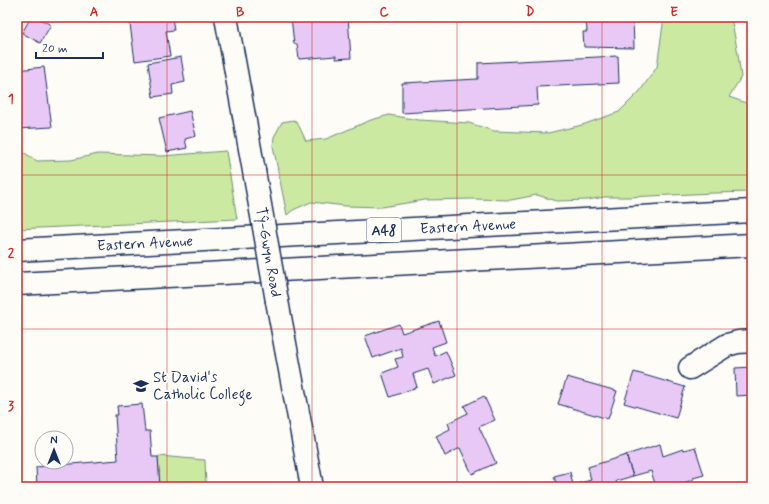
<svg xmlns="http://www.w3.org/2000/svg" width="769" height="504" viewBox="0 0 769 504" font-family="Mynerve,sans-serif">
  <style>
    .green { fill: #cbe9a0; stroke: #738c7f }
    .building { fill: #e8c9f6; stroke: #1b2f5e }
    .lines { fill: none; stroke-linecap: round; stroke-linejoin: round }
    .minor-casing { stroke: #1b2f5e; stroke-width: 25 }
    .highway-casing { stroke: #1b2f5e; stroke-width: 25 }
    .minor { stroke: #fdfcf7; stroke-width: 22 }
    .highway { stroke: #fdfcf7; stroke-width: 22 }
    .minor-bridge-casing { stroke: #1b2f5e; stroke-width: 25; stroke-linecap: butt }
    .minor-bridge { stroke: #fdfcf7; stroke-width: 22 }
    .grid { fill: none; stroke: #d62828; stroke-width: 1; stroke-opacity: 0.55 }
    .labels { text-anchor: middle; stroke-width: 4; stroke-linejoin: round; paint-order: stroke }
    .shield { fill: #fdfcf7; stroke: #5f6c8c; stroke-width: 1 }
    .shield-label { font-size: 14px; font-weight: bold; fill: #1b2f5e }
    .street-label { font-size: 15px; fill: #1b2f5e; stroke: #fdfcf7 }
    .poi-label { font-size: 15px; fill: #1b2f5e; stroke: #fdfcf7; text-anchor: start }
    .neatline { fill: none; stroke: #d62828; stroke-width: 1.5 }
    .grid-label { font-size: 13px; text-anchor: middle; font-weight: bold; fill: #d62828 }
  </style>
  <rect width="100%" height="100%" fill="#fdfcf7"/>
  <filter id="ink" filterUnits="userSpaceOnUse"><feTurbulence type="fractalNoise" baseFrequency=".025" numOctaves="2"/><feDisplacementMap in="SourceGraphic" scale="8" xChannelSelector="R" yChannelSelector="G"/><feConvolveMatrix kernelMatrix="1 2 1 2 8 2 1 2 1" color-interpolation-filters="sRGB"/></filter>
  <g filter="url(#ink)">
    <!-- green -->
    <path class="green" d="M664,17H731L738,54L741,77L729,97L752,105V192L713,193L629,197H604L588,200L557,201L537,195L511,200L473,199L425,200L382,207L346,206L311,202L293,210L287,215L273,146L274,137L282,122L294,120L299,126L306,141L326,139L371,120L389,115L419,120L469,123L494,131L548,133L582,125L619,112L640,91L657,67Z
      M17,148L37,161L71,160L98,154L162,156L226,151L237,219L17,229Z
      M159,456L205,460L206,487H160L158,457Z"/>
    <!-- building -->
    <path class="building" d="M31,17H37L51,25L40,43L22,33Z
      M129,17H172L174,30L166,31L170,56L135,61Z
      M291,17H348L351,58L336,59V56L299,59L297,44H294Z
      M413,17H434L413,20Z
      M447,17H466V19L448,21Z
      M586,17H633L634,48L584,47L583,32H587Z
      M618,56L619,83L537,87L538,105L402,113V83L478,79V63Z
      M181,57L185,82L172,85L173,94L153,97L148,63Z
      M44,67L52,127L17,129V70Z
      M190,111L196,136L185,139L187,148L167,152L159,118Z
      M439,321L446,342L432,347L435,356L446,351L456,375L434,384L428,369L413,374L417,387L390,397L382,373L398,367L395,359L403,357L401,348L373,358L365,336L399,324L402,333Z
      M752,367V395L736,396L735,368Z
      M634,372L685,387L676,418L624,403Z
      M567,377L617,391L608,419L558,404Z
      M484,396L495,420L479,427L496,463L472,474L460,448L445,456L436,436L450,429L448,423L468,413L464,406Z
      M142,404L145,431H150L152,457H158L160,487H37L36,467L118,460L115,415H118L117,406Z
      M660,444L663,456L683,449L684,450L695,447L704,475L693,478V480L670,487H656L651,471L633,476L626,455Z
      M626,455L633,476L616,481L618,487H557L554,476L570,472L573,485L591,480L588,467Z"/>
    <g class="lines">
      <!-- minor casing -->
      <g class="minor-casing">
        <path id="minor" d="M226,17L254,171
          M277,301L312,487
          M690,368L727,345L738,342L752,341"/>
      </g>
      <!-- highway casing -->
      <g class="highway-casing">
        <path id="highway" d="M17,250L752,211
          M17,284L752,245"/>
      </g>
      <!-- minor -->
      <use href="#minor" class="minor"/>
      <!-- highway -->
      <use href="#highway" class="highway"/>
      <!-- minor-bridge casing -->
      <g class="minor-bridge-casing">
        <path id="minor-bridge" d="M254,171L277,301"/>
      </g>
      <!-- minor-bridge -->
      <use href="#minor-bridge" class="minor-bridge"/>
    </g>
  </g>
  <!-- grid -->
  <path class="grid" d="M167,17V487M312,17V487M457,17V487M602,17V487M17,175H752M17,329H752"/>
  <!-- icons -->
  <defs>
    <g id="school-bare" transform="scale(1.2)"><path d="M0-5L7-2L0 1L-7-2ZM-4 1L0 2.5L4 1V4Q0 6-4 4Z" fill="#1b2f5e" stroke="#fdfcf7" stroke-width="2.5" paint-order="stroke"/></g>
  </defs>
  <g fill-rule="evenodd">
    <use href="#school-bare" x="141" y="386"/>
  </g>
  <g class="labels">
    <!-- shield labels -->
    <rect class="shield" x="367" y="218" width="34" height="24" rx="3"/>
    <g class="shield-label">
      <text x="384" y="235">A48</text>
    </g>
    <!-- street labels -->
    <g class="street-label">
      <text transform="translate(468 226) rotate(-3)" y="5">Eastern Avenue</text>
      <text transform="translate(145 243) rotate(-3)" y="5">Eastern Avenue</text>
      <text transform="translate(269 252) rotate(80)" y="5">Tŷ-Gwyn Road</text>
    </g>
    <!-- poi labels -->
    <g class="poi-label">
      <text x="153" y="382">St David's<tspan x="153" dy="17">Catholic College</tspan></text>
    </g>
  </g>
  <!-- margin -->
  <rect width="769" height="504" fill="none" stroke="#fdfcf7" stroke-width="44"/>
  <!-- north arrow -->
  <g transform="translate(54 450)"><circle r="19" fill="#fdfcf7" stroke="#a3aaba"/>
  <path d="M0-3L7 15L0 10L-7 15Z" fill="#1b2f5e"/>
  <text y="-6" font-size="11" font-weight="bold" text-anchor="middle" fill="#1b2f5e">N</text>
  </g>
  <!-- scale -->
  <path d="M36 52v6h67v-6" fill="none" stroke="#1b2f5e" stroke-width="2"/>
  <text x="42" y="52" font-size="12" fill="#1b2f5e" stroke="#fdfcf7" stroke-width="3" paint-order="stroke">20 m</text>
  <rect x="22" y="22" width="725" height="460" class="neatline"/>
  <g class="grid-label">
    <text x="94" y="16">A</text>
    <text x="240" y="16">B</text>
    <text x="384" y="16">C</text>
    <text x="530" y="16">D</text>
    <text x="674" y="16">E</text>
    <text x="11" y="103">1</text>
    <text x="11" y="257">2</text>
    <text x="11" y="410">3</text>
  </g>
</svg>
